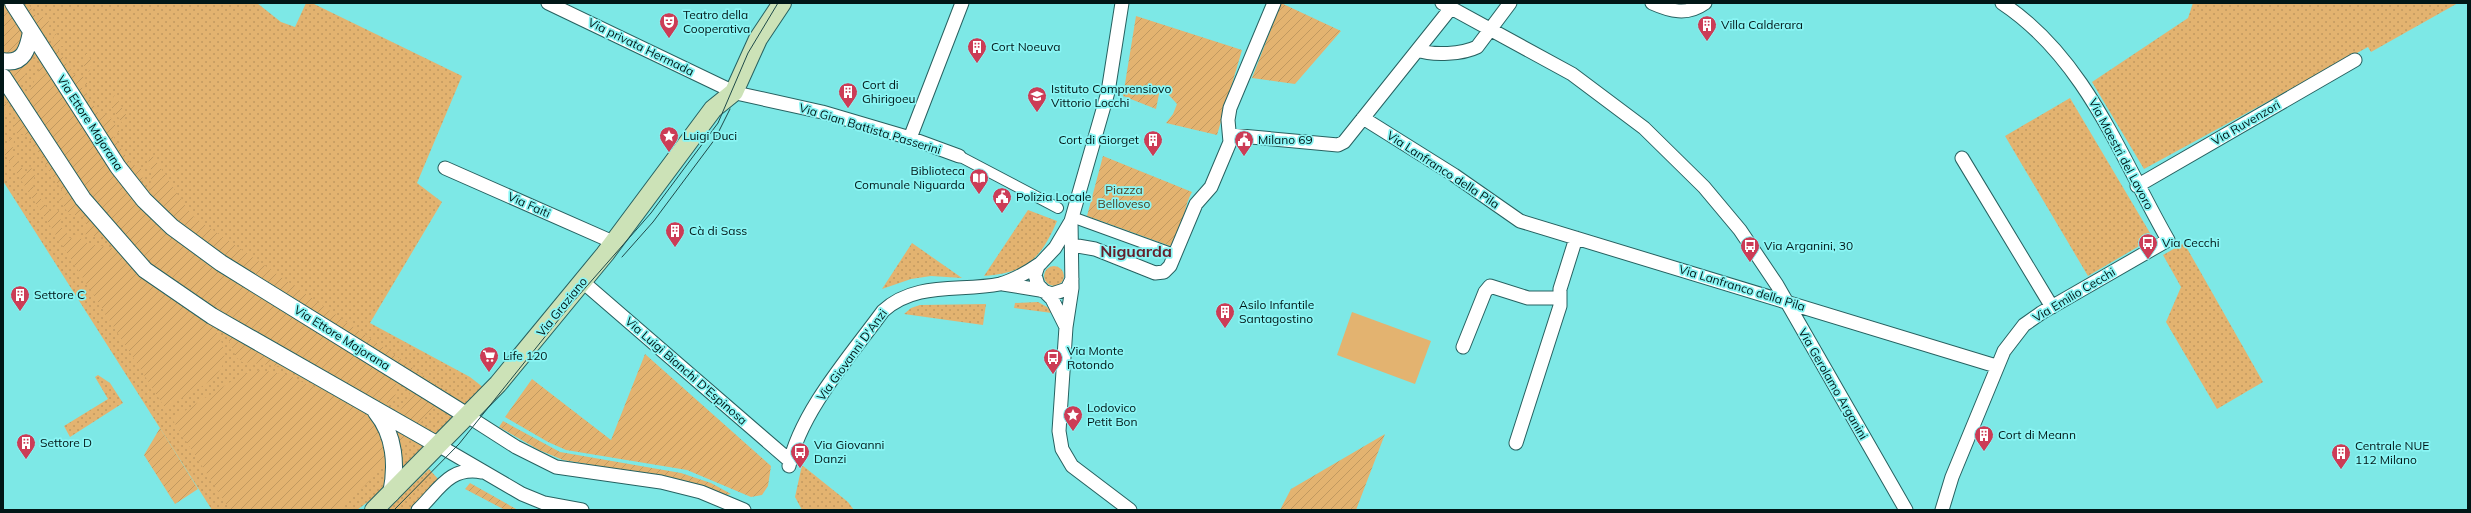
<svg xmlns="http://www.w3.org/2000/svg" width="2471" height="513" viewBox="0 0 2471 513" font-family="Mulish,sans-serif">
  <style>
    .grass { fill: url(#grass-dots) }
    .garden { fill: url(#garden-furrows) }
    .pitch { fill: #e3b370 }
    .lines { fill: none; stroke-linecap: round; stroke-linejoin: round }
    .pedestrian-casing { stroke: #276160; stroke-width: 12 }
    .minor-casing { stroke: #276160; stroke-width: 15 }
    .tertiary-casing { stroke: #276160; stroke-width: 18 }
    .secondary-casing { stroke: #276160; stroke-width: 20 }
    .pedestrian { stroke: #fff; stroke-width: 10 }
    .minor { stroke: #fff; stroke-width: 13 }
    .tertiary { stroke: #fff; stroke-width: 16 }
    .secondary { stroke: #cce2b7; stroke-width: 18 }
    .tram { stroke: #1f4a49; stroke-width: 1 }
    .labels { text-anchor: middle; stroke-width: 3.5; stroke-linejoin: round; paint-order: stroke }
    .poi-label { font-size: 12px; fill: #011717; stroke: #8af5f4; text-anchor: start }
    .street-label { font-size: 12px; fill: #011717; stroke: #8af5f4 }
    .park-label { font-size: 12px; fill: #503b1d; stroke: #8af5f4 }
    .district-label { font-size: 16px; font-weight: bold; fill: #651f2a; stroke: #8af5f4 }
  </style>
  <defs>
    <pattern id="grass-dots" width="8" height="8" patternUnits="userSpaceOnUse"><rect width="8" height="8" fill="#e3b370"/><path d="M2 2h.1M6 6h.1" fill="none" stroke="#c19960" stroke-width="1.8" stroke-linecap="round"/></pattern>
    <pattern id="garden-furrows" width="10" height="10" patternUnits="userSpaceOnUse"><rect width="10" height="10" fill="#e3b370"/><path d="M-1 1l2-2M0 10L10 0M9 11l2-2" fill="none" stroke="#c19960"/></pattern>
  </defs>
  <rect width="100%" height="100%" fill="#7de8e6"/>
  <!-- grass -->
  <path class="grass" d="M3,3H257L281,22L295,27L306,3H312L462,76L417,183L442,202L370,323L470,377L484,388L377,495L357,510H212L3,181Z
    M2193,3H2458L2371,52L2368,47L2144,169L2092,82L2188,18Z
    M2070,98L2153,238L2088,276L2005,136Z
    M1028,210L1057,221C1041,259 1026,273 984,276Z
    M912,243L962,278L931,276L911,279L882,289Z
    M2184,243L2263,382L2217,409L2166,322L2181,287L2163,255Z
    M1044 276a10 10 0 1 1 20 0a10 10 0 1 1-20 0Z
    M1038,302L1047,307L1052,313L1014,308L1015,303Z
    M986,304L983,325L904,314L911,308L920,305Z
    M98,375L110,383L123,403L70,437L64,426L108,399L95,377Z
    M802,465L848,502L854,510H802L795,497Z
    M429,469L439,480L409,510H386Z"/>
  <!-- garden -->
  <path class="garden" d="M3,3L24,34L17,53L3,54Z
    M20,3H28L36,16L47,18L50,24L44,37Z
    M1281,3L1341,31L1295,84L1252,78Z
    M1136,16L1242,50L1217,135L1166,123L1173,114L1177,104L1167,93L1160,89L1156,109L1123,96Z
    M56,33L64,46H59L58,50L73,74L84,77L88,85L80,84L98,113L109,115L120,132L111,133L132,165L145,171L141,181H136L49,48Z
    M34,52H36L19,87L7,69L31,57Z
    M86,52L92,62L89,72L83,64Z
    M43,62L163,228L202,259L395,380C400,391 394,405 380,404L225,313L152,264L99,209L26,99Z
    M3,86L12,101L5,115L3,103L7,104L3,98Z
    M114,95L126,114L123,124L111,107Z
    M20,113L101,231L100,237L84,234L81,230L87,229V225L81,216L69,214L57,197H66L27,135L16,133L13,128Z
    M11,137L14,141L12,152L26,175L30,166L35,174L32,185L52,216L54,206L61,214L60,225L69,238L74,239L76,234L86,243L116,249L209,322C249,372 203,384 165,408L4,153Z
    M151,153L183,203L194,217L445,390L443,393L263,282L187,232L149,195L152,172L148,164Z
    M1103,156L1192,192C1182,209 1185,232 1170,246L1087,216Z
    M225,331L286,367L242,362L236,357Z
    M645,354L771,466L768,486L762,495L751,497L687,470L566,450L548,442L505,417L532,379L611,440Z
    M261,370L288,375L317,389L329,390L371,414L390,456L368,482L338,510H230L172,419L243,374Z
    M412,390L436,404L418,426L398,414Z
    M503,421L560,452L681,473L711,483L731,494L727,495L676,479L563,460L539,450L499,427Z
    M390,425L410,436L397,449Z
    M160,428L198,489L175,504L144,455Z
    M1385,434L1356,510H1280L1291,489Z
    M470,483L518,510H505L465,489Z"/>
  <!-- pitch -->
  <path class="pitch" d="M1352,312L1431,341L1415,384L1337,355Z"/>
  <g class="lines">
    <!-- pedestrian casing -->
    <g class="pedestrian-casing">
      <path id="pedestrian" d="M959,156L1058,208
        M1072,217L1171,253"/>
    </g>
    <!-- minor casing -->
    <g class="minor-casing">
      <path id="minor" d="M548,3L736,93L822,112L910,138L959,156
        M1122,3L1108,92L1071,221L1072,288L1066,327L1059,431L1062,449L1072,466L1130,510
        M1442,3L1572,74L1644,128L1704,187L1740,230L1777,285L1906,510
        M1652,3C1670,11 1687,16 1705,3
        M1418,50C1433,56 1463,54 1477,47L1510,3
        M1363,118L1454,175L1520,221L1996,366
        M1230,135L1338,145L1344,142L1451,8
        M910,138L962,3
        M1962,158L2052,307
        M445,168L613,242
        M2137,186L2355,60
        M1072,245L1095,249L1155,273L1164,272L1170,266L1196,204L1211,187L1230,142L1228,120L1230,108L1274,3
        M583,282L790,461
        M1003,284L1040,290L1052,294L1067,289L1072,279
        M1066,327L1052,299L1038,285L1035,275L1038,266L1055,248L1071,221
        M1463,347L1485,292L1490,286L1528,298H1560
        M466,415L516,447L556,467L661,482L701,492L744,510
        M1516,443L1560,306V289L1576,238
        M438,445L522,494L544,503L582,510
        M789,466C800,412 851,355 883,311C916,281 960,292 1000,284C1015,280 1028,272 1041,263
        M418,510C439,490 449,466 482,472
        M1942,510L1952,477L2004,351L2024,325L2041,313L2168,240C2120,156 2086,59 2002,3"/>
    </g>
    <!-- tertiary casing -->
    <g class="tertiary-casing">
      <path id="tertiary" d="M13,3L118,167L144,200L172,227L221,263L466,415
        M3,61C24,65 28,48 31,32
        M3,77L83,199L145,270L212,316L438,445
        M376,412C395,435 397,466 391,494"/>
    </g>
    <!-- secondary casing -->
    <g class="secondary-casing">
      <path id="secondary" d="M374,510L498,384L605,254L713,109L734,92L758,39L782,3"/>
    </g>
    <!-- pedestrian -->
    <use href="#pedestrian" class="pedestrian"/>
    <!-- minor -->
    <use href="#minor" class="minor"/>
    <!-- tertiary -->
    <use href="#tertiary" class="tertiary"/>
    <!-- secondary -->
    <use href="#secondary" class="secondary"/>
    <!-- tram -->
    <path class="tram" d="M622,257L653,222L715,139L730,109
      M394,510L459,444L572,303L651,213L718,123L748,53L778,3"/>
  </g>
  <!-- icons -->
  <defs>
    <g id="theatre-pin" transform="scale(1)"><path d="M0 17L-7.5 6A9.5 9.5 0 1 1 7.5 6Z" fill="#cc3c56" stroke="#8af5f4"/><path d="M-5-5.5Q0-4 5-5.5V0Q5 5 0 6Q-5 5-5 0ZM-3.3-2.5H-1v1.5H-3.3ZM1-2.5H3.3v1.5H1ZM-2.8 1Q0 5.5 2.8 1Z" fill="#fff"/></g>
    <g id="building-pin" transform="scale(1)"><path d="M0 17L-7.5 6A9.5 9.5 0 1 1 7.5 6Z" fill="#cc3c56" stroke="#8af5f4"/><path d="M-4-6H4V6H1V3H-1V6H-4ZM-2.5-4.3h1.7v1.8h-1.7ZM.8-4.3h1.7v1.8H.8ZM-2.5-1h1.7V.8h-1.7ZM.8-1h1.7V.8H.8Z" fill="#fff"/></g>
    <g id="school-pin" transform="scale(1)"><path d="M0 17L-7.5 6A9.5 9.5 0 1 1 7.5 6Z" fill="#cc3c56" stroke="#8af5f4"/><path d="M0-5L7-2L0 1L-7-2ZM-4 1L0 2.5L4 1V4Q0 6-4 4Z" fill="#fff"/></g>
    <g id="sight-pin" transform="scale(1)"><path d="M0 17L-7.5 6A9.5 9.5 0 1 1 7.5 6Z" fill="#cc3c56" stroke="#8af5f4"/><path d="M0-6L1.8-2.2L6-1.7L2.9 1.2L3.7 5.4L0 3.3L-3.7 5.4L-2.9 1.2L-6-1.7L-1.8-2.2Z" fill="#fff"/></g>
    <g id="civic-pin" transform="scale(1)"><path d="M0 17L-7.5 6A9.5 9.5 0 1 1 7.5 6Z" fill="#cc3c56" stroke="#8af5f4"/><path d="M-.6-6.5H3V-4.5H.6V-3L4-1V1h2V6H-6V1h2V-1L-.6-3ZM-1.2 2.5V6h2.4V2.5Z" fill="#fff"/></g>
    <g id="library-pin" transform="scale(1)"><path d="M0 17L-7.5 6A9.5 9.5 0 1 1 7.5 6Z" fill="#cc3c56" stroke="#8af5f4"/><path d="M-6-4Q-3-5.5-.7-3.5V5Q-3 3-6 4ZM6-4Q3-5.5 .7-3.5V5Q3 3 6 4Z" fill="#fff"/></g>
    <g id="bus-pin" transform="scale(1)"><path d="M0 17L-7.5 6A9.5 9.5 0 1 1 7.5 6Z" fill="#cc3c56" stroke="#8af5f4"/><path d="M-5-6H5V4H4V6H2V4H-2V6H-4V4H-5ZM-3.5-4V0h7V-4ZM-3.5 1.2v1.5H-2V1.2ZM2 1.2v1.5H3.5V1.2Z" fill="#fff"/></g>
    <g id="supermarket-pin" transform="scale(1)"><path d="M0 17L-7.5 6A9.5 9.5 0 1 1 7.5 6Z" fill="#cc3c56" stroke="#8af5f4"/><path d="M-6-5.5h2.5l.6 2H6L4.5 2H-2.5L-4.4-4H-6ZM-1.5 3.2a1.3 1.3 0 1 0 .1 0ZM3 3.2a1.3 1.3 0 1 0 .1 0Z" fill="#fff"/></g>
  </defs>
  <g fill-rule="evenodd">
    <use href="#theatre-pin" x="669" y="22"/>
    <use href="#building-pin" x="1707" y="25"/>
    <use href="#building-pin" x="977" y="47"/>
    <use href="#building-pin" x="848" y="92"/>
    <use href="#school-pin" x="1037" y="96"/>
    <use href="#sight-pin" x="669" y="136"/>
    <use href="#building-pin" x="1153" y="140"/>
    <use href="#civic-pin" x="1244" y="140"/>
    <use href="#library-pin" x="979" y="178"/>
    <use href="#civic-pin" x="1002" y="197"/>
    <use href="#building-pin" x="675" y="231"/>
    <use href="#bus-pin" x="2148" y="243"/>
    <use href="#bus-pin" x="1750" y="246"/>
    <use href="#building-pin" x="20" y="295"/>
    <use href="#building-pin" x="1225" y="312"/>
    <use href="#supermarket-pin" x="489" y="356"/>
    <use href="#bus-pin" x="1053" y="358"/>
    <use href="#sight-pin" x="1073" y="415"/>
    <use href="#building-pin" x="1984" y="435"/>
    <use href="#building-pin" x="26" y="443"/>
    <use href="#bus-pin" x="800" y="452"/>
    <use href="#building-pin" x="2341" y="453"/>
  </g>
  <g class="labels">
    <!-- poi labels -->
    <g class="poi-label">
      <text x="683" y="19">Teatro della<tspan x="683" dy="14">Cooperativa</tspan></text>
      <text x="1721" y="29">Villa Calderara</text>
      <text x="991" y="51">Cort Noeuva</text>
      <text x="862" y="89">Cort di<tspan x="862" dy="14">Ghirigoeu</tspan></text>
      <text x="1051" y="93">Istituto Comprensiovo<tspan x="1051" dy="14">Vittorio Locchi</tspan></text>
      <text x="683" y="140">Luigi Duci</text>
      <text x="1139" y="144" text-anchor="end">Cort di Giorget</text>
      <text x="1258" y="144">Milano 69</text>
      <text x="965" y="175" text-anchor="end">Biblioteca<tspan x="965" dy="14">Comunale Niguarda</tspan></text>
      <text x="1016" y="201">Polizia Locale</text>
      <text x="689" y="235">Cà di Sass</text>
      <text x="2162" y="247">Via Cecchi</text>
      <text x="1764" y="250">Via Arganini, 30</text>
      <text x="34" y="299">Settore C</text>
      <text x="1239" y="309">Asilo Infantile<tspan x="1239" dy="14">Santagostino</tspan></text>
      <text x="1067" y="355">Via Monte<tspan x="1067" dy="14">Rotondo</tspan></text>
      <text x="503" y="360">Life 120</text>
      <text x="1087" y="412">Lodovico<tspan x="1087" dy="14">Petit Bon</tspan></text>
      <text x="1998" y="439">Cort di Meann</text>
      <text x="40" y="447">Settore D</text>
      <text x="814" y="449">Via Giovanni<tspan x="814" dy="14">Danzi</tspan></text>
      <text x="2355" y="450">Centrale NUE<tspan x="2355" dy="14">112 Milano</tspan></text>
    </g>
    <!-- street labels -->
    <g class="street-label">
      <text transform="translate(641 47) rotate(26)" y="4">Via privata Hermada</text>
      <text transform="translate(90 123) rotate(57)" y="4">Via Ettore Majorana</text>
      <text transform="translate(2246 123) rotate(-30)" y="4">Via Ruvenzori</text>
      <text transform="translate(870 129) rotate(17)" y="4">Via Gian Battista Passerini</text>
      <text transform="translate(2121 154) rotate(62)" y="4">Via Maestri del Lavoro</text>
      <text transform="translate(1443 170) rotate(33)" y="4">Via Lanfranco della Pila</text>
      <text transform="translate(529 205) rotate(24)" y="4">Via Faiti</text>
      <text transform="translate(1742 288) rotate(17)" y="4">Via Lanfranco della Pila</text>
      <text transform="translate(2074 295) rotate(-31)" y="4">Via Emilio Cecchi</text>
      <text transform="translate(562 307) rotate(-51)" y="4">Via Graziano</text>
      <text transform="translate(342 338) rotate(32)" y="4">Via Ettore Majorana</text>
      <text transform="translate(852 355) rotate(-54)" y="4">Via Giovanni D'Anzi</text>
      <text transform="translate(686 371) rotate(41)" y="4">Via Luigi Bianchi D'Espinosa</text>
      <text transform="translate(1833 384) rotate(60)" y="4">Via Gerolamo Arganini</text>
    </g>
    <!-- park labels -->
    <g class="park-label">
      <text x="1124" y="194">Piazza<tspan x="1124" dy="14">Belloveso</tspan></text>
    </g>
    <!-- district labels -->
    <g class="district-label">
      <text x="1136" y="257">Niguarda</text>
    </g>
  </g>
  <!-- border -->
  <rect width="2471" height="513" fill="none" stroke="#011717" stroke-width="8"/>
</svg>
